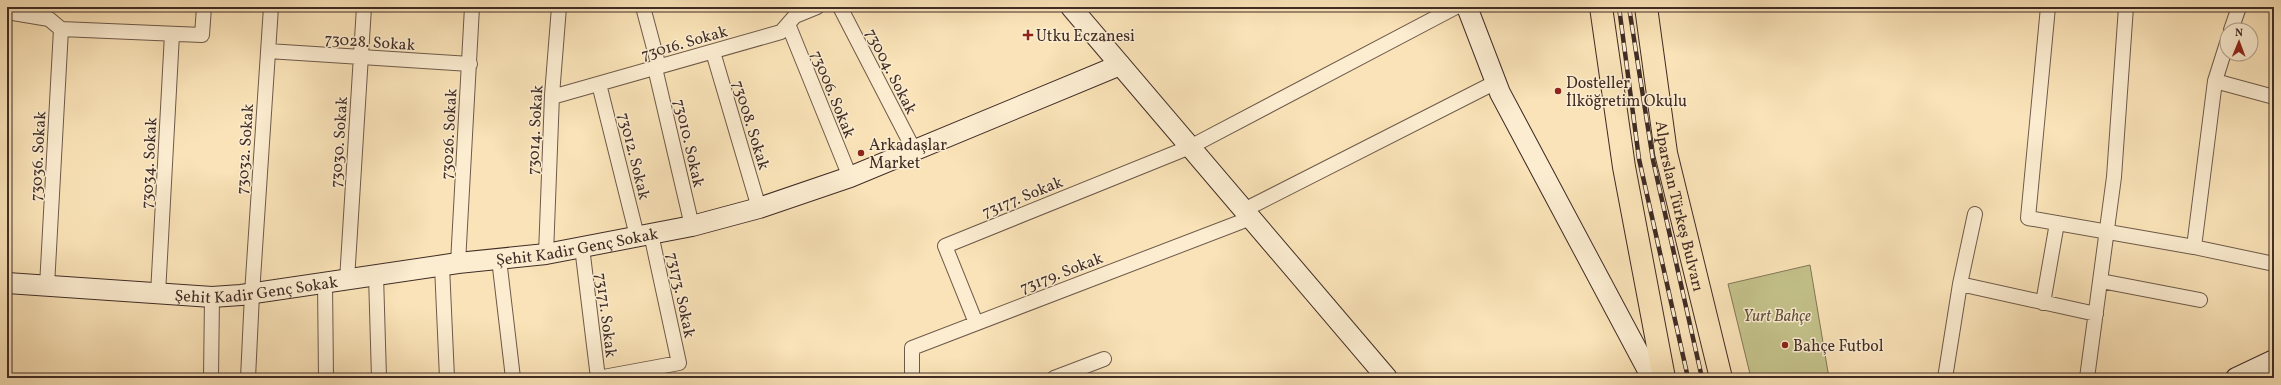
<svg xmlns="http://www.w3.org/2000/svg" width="2281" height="385" viewBox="0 0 2281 385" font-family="Vollkorn,serif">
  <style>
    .green { fill: #c4c28b; stroke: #827758 }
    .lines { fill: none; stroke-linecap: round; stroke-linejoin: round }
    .street-casing { stroke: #6e5a4a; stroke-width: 16 }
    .secondary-casing { stroke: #402c26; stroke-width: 22 }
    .primary-casing { stroke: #402c26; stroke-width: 24 }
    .street { stroke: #fcedd1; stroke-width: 14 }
    .secondary { stroke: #fcedd1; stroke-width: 20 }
    .primary { stroke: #fae3b8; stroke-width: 22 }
    .rail-casing { stroke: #402c26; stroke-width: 4.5 }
    .rail { stroke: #fcedd1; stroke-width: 3; stroke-dasharray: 9; stroke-linecap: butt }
    .poi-dot { fill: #8f2418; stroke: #fcedd1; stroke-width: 1.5 }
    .labels { text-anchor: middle; stroke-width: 3; stroke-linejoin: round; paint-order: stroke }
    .poi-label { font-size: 16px; fill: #402c26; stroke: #fcedd1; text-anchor: start }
    .street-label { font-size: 16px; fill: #402c26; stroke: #fcedd1 }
    .park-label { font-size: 16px; font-style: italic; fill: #61523f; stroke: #fcedd1 }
  </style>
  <rect width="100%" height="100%" fill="#fae3b8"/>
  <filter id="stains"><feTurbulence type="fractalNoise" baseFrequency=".005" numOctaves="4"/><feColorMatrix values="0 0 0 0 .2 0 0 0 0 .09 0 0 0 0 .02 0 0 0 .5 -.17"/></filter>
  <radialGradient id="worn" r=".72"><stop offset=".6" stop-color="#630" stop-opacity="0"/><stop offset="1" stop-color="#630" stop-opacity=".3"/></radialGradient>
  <!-- green -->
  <path class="green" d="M1810,265L1829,378H1751L1728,284Z"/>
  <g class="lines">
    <!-- street casing -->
    <g class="street-casing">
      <path id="street" d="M643,7L659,67
        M840,7L914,150
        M2048,7L2028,218L2194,247L2274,264
        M7,12L49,19L61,29L202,35L204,7
        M788,24L850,177
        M2231,30L2239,7
        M268,51L470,64
        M713,52L759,208
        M655,68L692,226
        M2215,81L2274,97
        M599,84L637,236
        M552,97L781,32L795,16L817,7
        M1244,210L1496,82
        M582,247L598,378L679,363L651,234
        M2194,247L2215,81L2227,43
        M546,254L552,95L559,7
        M499,259L513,378
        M458,263L472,7
        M442,266L447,378
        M376,275L379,378
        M347,280L364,7
        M2101,281L2200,300
        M325,283L326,378
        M1960,284L2096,314
        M47,286L61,29
        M158,294L172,34
        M2043,303L2057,223
        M976,323L945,246L1190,147L1456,7
        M211,378L212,297
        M248,378L252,294L271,7
        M912,378V348L1251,218
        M1054,378L1104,359
        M1945,378L1960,284L1975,214
        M2087,378L2114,177L2126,7"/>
    </g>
    <!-- secondary casing -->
    <g class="secondary-casing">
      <g id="secondary">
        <path d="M1071,7L1387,378"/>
        <path d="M1467,7L1500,93L1652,378"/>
        <path id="s1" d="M7,283L212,297L241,295L458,263L546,254L692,226L759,208L850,177L1120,65"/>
        <path d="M2236,378L2274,360"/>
      </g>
    </g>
    <!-- primary casing -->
    <g class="primary-casing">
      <g id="primary">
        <path d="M1601,7L1624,167L1664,378"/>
        <path id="s2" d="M1646,7L1666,153L1721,378"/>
      </g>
    </g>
    <!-- street -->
    <use href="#street" class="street"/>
    <!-- secondary -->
    <use href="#secondary" class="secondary"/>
    <!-- primary -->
    <use href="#primary" class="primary"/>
    <!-- rail casing -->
    <g class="rail-casing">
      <path id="rail" d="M1619,7L1639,159L1688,378
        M1629,7L1653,160L1702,378"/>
    </g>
    <!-- rail -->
    <use href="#rail" class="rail"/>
  </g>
  <!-- markers -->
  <g class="poi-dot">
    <path d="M1026 29h4v4h4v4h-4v4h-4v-4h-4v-4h4z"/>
    <circle cx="1558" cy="91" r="4"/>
    <circle cx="861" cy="153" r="4"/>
    <circle cx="1785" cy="345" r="4"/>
  </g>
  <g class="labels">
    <!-- poi labels -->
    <g class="poi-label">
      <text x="1036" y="41">Utku Eczanesi</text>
      <text x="1566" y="88">Dosteller<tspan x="1566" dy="18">İlköğretim Okulu</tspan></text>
      <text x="869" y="150">Arkadaşlar<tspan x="869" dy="18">Market</tspan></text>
      <text x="1793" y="351">Bahçe Futbol</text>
    </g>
    <!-- street labels -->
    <g class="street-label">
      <text transform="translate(370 41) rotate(4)" y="6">73028. Sokak</text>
      <text transform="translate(684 42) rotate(-16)" y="6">73016. Sokak</text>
      <text transform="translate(892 71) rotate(63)" y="6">73004. Sokak</text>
      <text transform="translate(834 94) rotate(68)" y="6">73006. Sokak</text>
      <text transform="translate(752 125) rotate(73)" y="6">73008. Sokak</text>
      <text transform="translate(534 130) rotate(-87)" y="6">73014. Sokak</text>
      <text transform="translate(448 134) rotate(-87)" y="6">73026. Sokak</text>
      <text transform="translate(338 142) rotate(-86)" y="6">73030. Sokak</text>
      <text transform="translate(690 143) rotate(77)" y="6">73010. Sokak</text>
      <text transform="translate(244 149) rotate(-86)" y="6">73032. Sokak</text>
      <text transform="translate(37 156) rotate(-87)" y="6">73036. Sokak</text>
      <text transform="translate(635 156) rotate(76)" y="6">73012. Sokak</text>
      <text transform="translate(148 163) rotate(-87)" y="6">73034. Sokak</text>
      <text transform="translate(1022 196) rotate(-22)" y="6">73177. Sokak</text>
      <text dy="6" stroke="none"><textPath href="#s2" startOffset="202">Alparslan Türkeş Bulvarı</textPath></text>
      <text dy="6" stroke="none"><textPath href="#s1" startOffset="574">Şehit Kadir Genç Sokak</textPath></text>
      <text transform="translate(1061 272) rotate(-21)" y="6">73179. Sokak</text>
      <text dy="6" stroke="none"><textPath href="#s1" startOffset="250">Şehit Kadir Genç Sokak</textPath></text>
      <text transform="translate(682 295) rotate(78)" y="6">73173. Sokak</text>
      <text transform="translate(607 315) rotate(83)" y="6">73171. Sokak</text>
    </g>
    <!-- park labels -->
    <g class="park-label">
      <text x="1777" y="321">Yurt Bahçe</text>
    </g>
  </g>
  <!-- margin -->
  <rect width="2281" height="385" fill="none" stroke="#fae3b8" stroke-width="24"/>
  <rect x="8" y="8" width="2265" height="369" fill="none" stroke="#402c26" stroke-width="2"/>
  <rect x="12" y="12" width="2257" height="361" fill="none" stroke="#402c26"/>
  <!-- north arrow -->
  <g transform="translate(2239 42) rotate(1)"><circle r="19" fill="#fcedd1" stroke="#b1a08d"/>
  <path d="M0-3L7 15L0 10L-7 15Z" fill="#8f2418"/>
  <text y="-6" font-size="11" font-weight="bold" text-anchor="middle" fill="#402c26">N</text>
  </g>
  <rect width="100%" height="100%" filter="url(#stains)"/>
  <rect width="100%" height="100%" fill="url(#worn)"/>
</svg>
